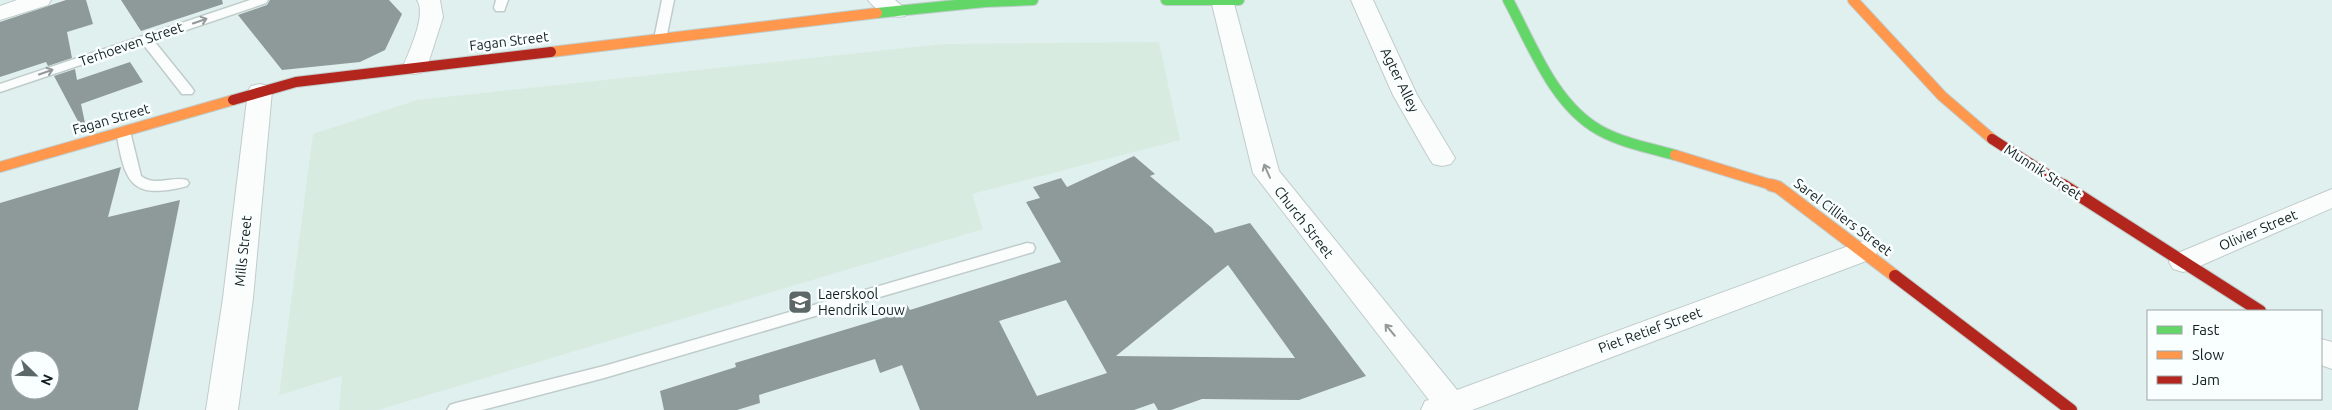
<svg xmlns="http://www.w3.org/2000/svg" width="2332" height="410" viewBox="0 0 2332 410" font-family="Ubuntu,sans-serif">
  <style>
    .green { fill: #d8ebe0 }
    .building { fill: #8e9a9a; fill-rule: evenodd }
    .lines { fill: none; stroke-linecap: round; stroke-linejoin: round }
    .lane-casing { stroke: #c0cccb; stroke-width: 3 }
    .street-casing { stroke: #c0cccb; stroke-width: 2 }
    .fast-casing { stroke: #c0cccb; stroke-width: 12 }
    .slow-far1-casing { stroke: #c0cccb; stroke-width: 12 }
    .slow-casing { stroke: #c0cccb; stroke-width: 14 }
    .jam-far1-casing { stroke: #c0cccb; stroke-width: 12 }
    .jam-casing { stroke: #c0cccb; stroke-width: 14 }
    .lane { fill: #fafdfc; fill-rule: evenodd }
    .street { fill: #fafdfc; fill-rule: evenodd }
    .fast { stroke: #63d668; stroke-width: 10 }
    .slow-far1 { stroke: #ff974d; stroke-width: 10 }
    .slow { stroke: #ff974d; stroke-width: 12 }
    .jam-far1 { stroke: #b3261e; stroke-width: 10 }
    .jam { stroke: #b3261e; stroke-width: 12 }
    .oneway { stroke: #939999 }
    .labels { text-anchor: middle; stroke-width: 5; stroke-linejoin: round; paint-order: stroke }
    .street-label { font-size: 14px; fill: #151f1f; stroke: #f9fefe }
    .poi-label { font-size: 14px; fill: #151f1f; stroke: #f9fefe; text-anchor: start }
  </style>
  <rect width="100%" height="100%" fill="#e0f0ee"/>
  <!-- green -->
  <path class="green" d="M1159,42L1180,140L972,194L983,229L378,410H339L342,376L279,395L313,134L417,100L943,44Z"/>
  <!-- building -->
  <path class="building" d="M66,0H86L93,24L67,32L72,58L48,66L46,62L0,77V22Z
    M121,0H222L223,4L141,31Z
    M270,0H389L402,14L385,50L360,62L282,70L238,15L267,5Z
    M130,62L143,82L81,104L85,123L80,125L54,76L75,69L77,80Z
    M1134,156L1155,174L1150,176L1212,228L1215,233L1250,223L1366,376L1299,400L1202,399L1171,410H1158L1154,403L1134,410H920L902,365L880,373L875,359L759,395L760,403L737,410H664L660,391L736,367L735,363L887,317L885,312L907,305L910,310L1061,262L1026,202L1040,198L1033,187L1061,178L1067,187ZM1228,265L1295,358L1116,356ZM1066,300L1107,373L1037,396L999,321Z
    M121,167L108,217L180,200L138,410H0V203ZM20,360H50V390H20Z"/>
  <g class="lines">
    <!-- lane casing -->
    <g class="lane-casing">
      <path id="lane" d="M250,0H268L266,3L154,41L192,88L194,91L192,94H182L143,44L0,92V84Z
        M496,0H508L504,11H496L494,8Z
        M662,0H674L666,39L660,43L654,39Z
        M123,127L130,131L141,176C155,187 172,176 187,180L189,183L187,186C129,201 125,181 116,131Z
        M1027,243L1033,244L1035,248L1033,252L604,378L482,410H447L450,405L456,403L604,366Z"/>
    </g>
    <!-- street casing -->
    <g class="street-casing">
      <path id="street" d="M17,0H51L48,5L0,20V6Z
        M417,0H440L443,17L427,67L423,72L415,74L407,72L403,67C409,51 427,15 417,0Z
        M868,0H895L908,11L905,16C892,19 876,11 868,0Z
        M1211,0H1233L1279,171L1457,390L1854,244L1864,241L1874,244L1878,251L1874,258L1472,410H1421L1425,401L1429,400L1253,173Z
        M1351,0H1373L1417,95L1455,158L1451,164L1442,166L1433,164L1429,158L1393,95Z
        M260,84L269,86L272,91L253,298L238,410H206L223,298L248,91L251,86Z
        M2332,189V208L2193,269L2183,272L2173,269L2169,262L2173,255Z
        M2321,339L2332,342V369L2321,365Z"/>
    </g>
    <!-- fast casing -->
    <g class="fast-casing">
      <path id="fast" d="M1166,0H1239
        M1508,0C1532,44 1553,104 1599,130C1622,143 1650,148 1675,155
        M877,13L985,2L1033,0"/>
    </g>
    <!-- slow-far1 casing -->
    <g class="slow-far1-casing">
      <path id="slow-far1" d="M1853,0L1942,96L1992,139
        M551,52L877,13
        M1675,155L1775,186
        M0,167L233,100"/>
    </g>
    <!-- slow casing -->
    <g class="slow-casing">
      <path id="slow" d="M1771,185L1778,187L1895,276"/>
    </g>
    <!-- jam-far1 casing -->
    <g class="jam-far1-casing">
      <path id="jam-far1" d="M233,100L296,82L551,52
        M1992,139L2065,186"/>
    </g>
    <!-- jam casing -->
    <g class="jam-casing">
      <path id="jam" d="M2063,185L2260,311
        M1895,276L2071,410"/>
    </g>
    <!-- lane -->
    <use href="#lane" class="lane"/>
    <!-- street -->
    <use href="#street" class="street"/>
    <!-- fast -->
    <use href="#fast" class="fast"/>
    <!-- slow-far1 -->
    <use href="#slow-far1" class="slow-far1"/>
    <!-- slow -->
    <use href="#slow" class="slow"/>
    <!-- jam-far1 -->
    <use href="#jam-far1" class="jam-far1"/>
    <!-- jam -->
    <use href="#jam" class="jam"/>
  </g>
  <!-- one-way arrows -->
  <defs><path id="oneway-shaft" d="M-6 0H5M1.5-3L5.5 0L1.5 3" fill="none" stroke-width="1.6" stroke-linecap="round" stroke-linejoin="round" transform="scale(1.25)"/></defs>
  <g class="oneway">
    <use href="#oneway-shaft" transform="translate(200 21) rotate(-19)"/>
    <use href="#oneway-shaft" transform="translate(46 72) rotate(-19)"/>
    <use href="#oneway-shaft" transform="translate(1267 171) rotate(-114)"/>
    <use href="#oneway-shaft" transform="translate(1390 330) rotate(-130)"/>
  </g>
  <!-- icons -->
  <defs>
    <g id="school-square" transform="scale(1.25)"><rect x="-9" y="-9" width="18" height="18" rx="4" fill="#5c6867" stroke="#f9fefe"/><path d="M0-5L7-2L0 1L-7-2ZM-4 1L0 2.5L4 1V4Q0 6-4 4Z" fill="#fff"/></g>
  </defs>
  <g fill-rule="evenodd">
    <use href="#school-square" x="800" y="302"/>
  </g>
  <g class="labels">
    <!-- street labels -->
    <g class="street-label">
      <text transform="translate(509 41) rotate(-7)" y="5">Fagan Street</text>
      <text transform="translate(131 44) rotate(-19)" y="5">Terhoeven Street</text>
      <text transform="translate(1400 80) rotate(64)" y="5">Agter Alley</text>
      <text transform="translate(111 119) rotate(-16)" y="5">Fagan Street</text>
      <text transform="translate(2043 172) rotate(33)" y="5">Munnik Street</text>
      <text transform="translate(1843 217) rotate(37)" y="5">Sarel Cilliers Street</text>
      <text transform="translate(1304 222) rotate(52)" y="5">Church Street</text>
      <text transform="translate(2258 230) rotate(-23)" y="5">Olivier Street</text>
      <text transform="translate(243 251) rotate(-84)" y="5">Mills Street</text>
      <text transform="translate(1650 330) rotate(-20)" y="5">Piet Retief Street</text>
    </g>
    <!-- poi labels -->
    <g class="poi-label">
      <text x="818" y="299">Laerskool<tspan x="818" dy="16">Hendrik Louw</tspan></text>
    </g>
  </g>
  <!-- legend -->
  <rect x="2147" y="310" width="175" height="90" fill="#f9fefe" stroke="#9ea5a5"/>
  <rect x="2157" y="326" width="25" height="8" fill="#63d668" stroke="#9ea5a5"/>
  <text x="2192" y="335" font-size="15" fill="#151f1f">Fast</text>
  <rect x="2157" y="351" width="25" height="8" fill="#ff974d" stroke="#9ea5a5"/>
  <text x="2192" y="360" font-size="15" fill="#151f1f">Slow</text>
  <rect x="2157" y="376" width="25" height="8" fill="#b3261e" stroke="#9ea5a5"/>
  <text x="2192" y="385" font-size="15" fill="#151f1f">Jam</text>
  <!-- north arrow -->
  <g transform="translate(35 375) rotate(113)"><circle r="24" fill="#f9fefe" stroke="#9ea5a5"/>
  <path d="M0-4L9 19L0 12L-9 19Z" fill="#5c6867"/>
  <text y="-8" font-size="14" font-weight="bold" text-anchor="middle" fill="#151f1f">N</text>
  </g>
</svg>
